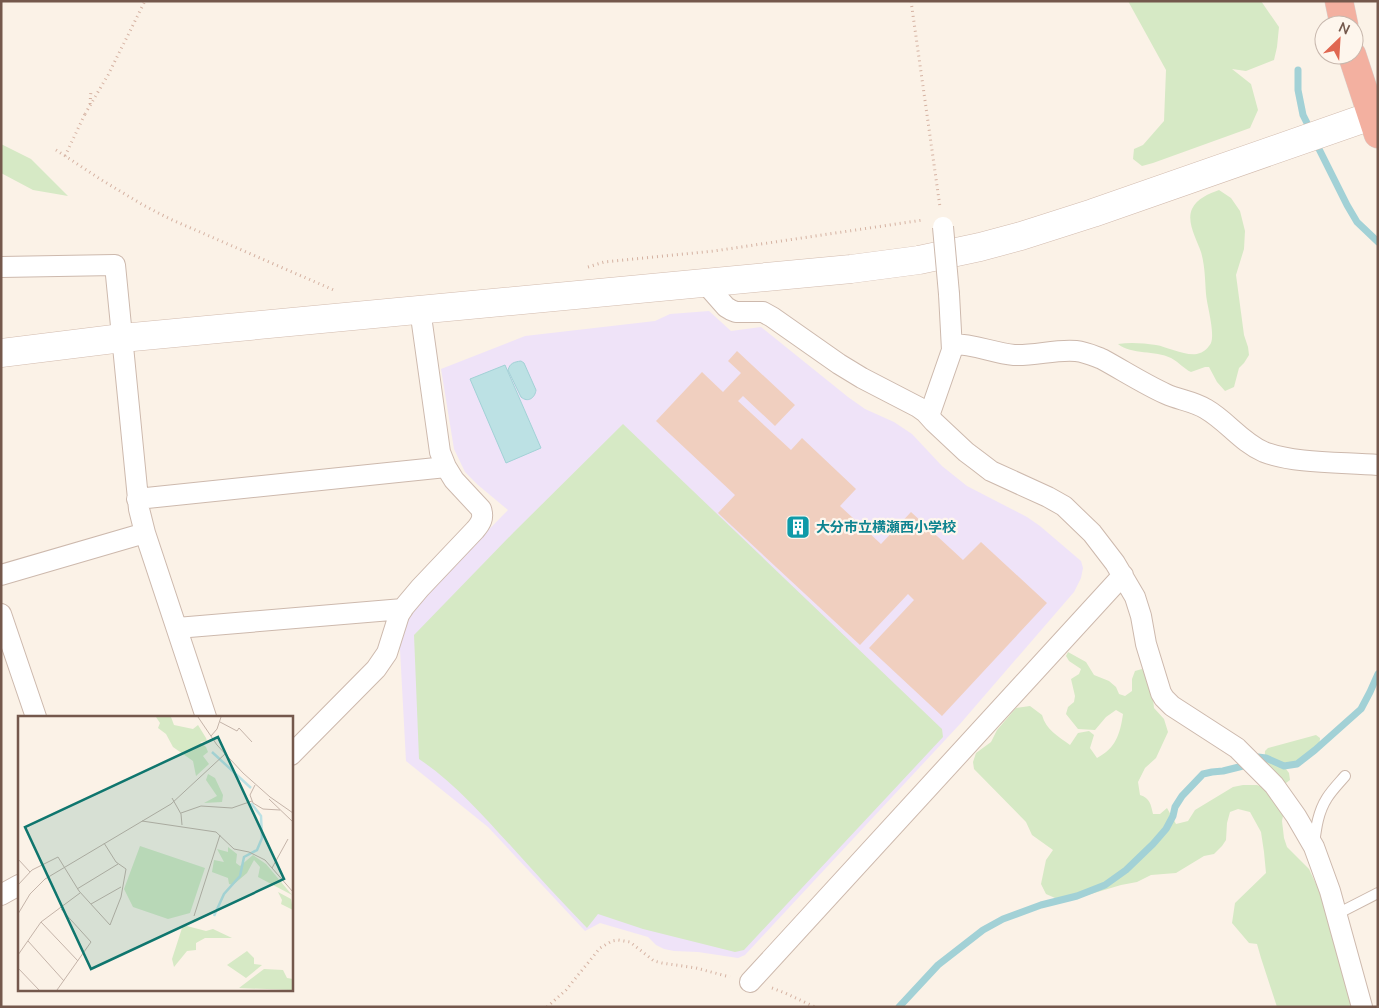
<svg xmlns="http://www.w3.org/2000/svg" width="1379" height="1008" viewBox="0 0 1379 1008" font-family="Mulish,'Noto Sans JP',sans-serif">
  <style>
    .education { fill: #efe3f8 }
    .green { fill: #d6e9c5 }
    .water { fill: #bce1e4; stroke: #a2d1d6 }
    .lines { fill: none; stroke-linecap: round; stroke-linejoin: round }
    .stream { stroke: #a2d1d6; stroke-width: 7 }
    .building { fill: #f0cfbf }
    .lane-casing { stroke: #cdb9ad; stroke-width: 12 }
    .street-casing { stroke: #cdb9ad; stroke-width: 22 }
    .secondary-casing { stroke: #d2bbae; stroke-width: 29 }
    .highway-casing { stroke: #d8d0cd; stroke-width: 29 }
    .path { stroke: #d5b2a2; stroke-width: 3; stroke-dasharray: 1 4; stroke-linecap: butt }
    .lane { stroke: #fff; stroke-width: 10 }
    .street { stroke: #fff; stroke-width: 20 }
    .secondary { stroke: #fff; stroke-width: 28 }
    .highway { stroke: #f3b0a0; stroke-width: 28 }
    .street-bridge-casing { stroke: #cdb9ad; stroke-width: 22; stroke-linecap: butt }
    .street-bridge { stroke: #fff; stroke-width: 20 }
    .labels { text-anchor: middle; stroke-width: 4.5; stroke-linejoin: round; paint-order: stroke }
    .culture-label { font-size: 14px; font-weight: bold; fill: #0d838f; stroke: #fef6ed; text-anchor: start }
    .inset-river { fill: none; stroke: #bce1e4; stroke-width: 2.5 }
    .inset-road { fill: none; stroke: #c5b4a9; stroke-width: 1 }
    .view { fill: #0f766e; fill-opacity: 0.15; stroke: #0f766e; stroke-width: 2.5 }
    .inset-edge { fill: none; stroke: #74584c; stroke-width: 2.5 }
  </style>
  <rect width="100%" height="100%" fill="#fbf2e7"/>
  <!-- education -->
  <path class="education" d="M709,311L731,331L761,327L848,397L865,409L894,422L912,434L942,466L967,486L1027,517L1040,526L1081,561L1083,568L1081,578L1074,592L960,724L745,955L738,958L698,952L674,951L664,949L656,945L648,937L600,923L585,931L488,827L406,761L399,631L413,607L508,510L478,485L465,472L454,449L441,369L525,336L655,321L670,314Z"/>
  <!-- green -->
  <path class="green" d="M1128,1H1261L1279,27L1277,47L1274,60L1246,71L1232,69L1251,84L1258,110L1250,128L1153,163L1142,166L1133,159L1134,149L1143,145L1164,121L1166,70Z
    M1,144L31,159L68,196L33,190L1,173Z
    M1219,190L1231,198L1240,211L1245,231L1244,249L1236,275L1244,335L1248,347L1249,355L1244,363L1239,368L1234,387L1225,391L1217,382L1209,367H1205L1191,372C1184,369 1179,362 1171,358C1155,350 1132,355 1118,344C1130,342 1143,343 1156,345C1168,347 1189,358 1200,353C1204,352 1209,347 1211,343C1215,332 1207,306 1206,294C1205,280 1205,266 1201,252C1197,240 1186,222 1192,209C1197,198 1209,194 1219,190Z
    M623,424L942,729L943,737L744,950L735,952L643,929L598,914L587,928C561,901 536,874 511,846C482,815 455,783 419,759L414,635L514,532Z
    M1068,652L1086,662L1094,675L1109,681L1116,687L1119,694L1125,696L1132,691V679L1135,671L1142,669L1148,673L1152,688L1154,708L1164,719L1168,732L1156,758L1145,768L1138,782L1140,795C1150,798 1151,805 1153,814H1160L1167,808L1176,824L1188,821L1195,810L1233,787L1243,785H1257L1270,790L1284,811L1282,821L1284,838L1287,847L1309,869L1325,903L1354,1007H1277L1261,958L1257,944L1249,943L1232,923L1235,903L1266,873L1264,852L1261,832L1250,812L1238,809L1230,812L1227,823L1226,840L1222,846L1214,854L1204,856L1176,873L1151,875L1137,882L1121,885L1064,902L1046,894L1041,884L1046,860L1053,850L1032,835L1026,822L974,769L973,762L976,753L991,742L997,730L1016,708L1030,706L1042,715C1046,730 1058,736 1070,745L1078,733L1089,731L1094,735L1090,748L1097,758C1116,748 1120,734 1123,714L1116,710L1106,717L1095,730L1078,729L1066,714L1068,707L1074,702L1075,696L1071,679L1079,674L1081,669L1069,661L1066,656Z
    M1316,735L1320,738L1319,750C1308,760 1298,760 1286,769L1289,773L1290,780L1286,783L1279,785C1270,773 1264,766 1265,751L1268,748Z"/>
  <!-- water -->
  <path class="water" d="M521,361L524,363L536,390C535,398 528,403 521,397L508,370C510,363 514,362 521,361Z
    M505,365L541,448L506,463L470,379Z"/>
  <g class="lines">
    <!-- stream -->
    <path class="stream" d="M1298,70V90L1303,115L1311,131
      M1315,141L1347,205L1357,222L1378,242
      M899,1007L938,965L983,930L1003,919L1041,905L1077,896L1105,885L1126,870L1153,844L1166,829L1173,816L1175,807L1182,796L1203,774L1212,772L1223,771L1243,766L1258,757L1266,758L1284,766L1297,764L1315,750L1361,709L1370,692L1378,674"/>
  </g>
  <!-- building -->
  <path class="building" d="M737,351L795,405L775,426L743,396L738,401L791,450L802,438L856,489L840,506L881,544L911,512L963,560L981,542L1047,603L942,716L869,648L914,600L908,594L860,645L718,513L735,495L656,421L702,372L723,392L741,373L728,361Z"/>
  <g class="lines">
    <!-- lane casing -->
    <g class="lane-casing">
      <path id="lane" d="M1314,844C1316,828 1318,812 1327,798C1332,790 1339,783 1345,776
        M1337,914L1378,893"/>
    </g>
    <!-- street casing -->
    <g class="street-casing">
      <path id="street" d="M1,267L115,265L139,509L145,533L206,717
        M704,282L726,307L731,310L736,312H763L772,317L839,364L862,378L918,407L925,412L934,422L966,452L978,461L991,471L1048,497L1064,506L1092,533L1115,563L1135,597L1141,616L1146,644L1161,693L1164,698L1172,706L1237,748L1274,785L1296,816L1314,847L1330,891L1362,1007
        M952,344C975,344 993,353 1014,355C1035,356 1056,349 1076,351C1086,352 1094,356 1102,359C1124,371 1144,384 1166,394C1179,400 1193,401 1206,409C1227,421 1241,442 1264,452C1295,464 1344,462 1378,465
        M929,416L952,350L949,294
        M137,499L446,467
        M1,575L145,533
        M1,614L36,717
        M177,628L403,609
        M291,755L376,669L387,653L399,615L404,607L420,588L475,530C481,523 484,518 481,509L454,480L446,467L440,452L420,309
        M1,895L19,885
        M750,982L1123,575"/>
    </g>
    <!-- secondary casing -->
    <g class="secondary-casing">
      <path id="secondary" d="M1,353L122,338L851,269L919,260L980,247L1021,236L1093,213L1371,116"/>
    </g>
    <!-- highway casing -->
    <g class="highway-casing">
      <path id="highway" d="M1339,1L1344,25
        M1352,55L1378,134"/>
    </g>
    <!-- path -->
    <path class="path" d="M911,1L940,207
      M90,104L91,90
      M85,114L108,75L145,1
      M56,150L100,179L143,205L170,219L336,291
      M65,156L85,114
      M588,267L604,262L714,251L923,220
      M772,988L785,993L815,1007
      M547,1007L566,990L600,948L612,941L618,940L630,942L654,961L662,963L696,968L730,977"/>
    <!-- lane -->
    <use href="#lane" class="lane"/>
    <!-- street -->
    <use href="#street" class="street"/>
    <!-- secondary -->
    <use href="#secondary" class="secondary"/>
    <!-- highway -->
    <use href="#highway" class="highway"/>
    <!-- street-bridge casing -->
    <g class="street-bridge-casing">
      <path id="street-bridge" d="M943,227L949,294"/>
    </g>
    <!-- street-bridge -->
    <use href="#street-bridge" class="street-bridge"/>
  </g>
  <!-- icons -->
  <defs>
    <g id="building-square" transform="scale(1.25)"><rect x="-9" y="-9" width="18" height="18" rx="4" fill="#0f9aa8" stroke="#fef6ed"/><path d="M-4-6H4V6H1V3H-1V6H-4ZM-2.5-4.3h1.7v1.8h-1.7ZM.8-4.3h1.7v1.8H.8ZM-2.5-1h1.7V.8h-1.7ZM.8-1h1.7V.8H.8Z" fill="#fff"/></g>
  </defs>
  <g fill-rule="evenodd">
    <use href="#building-square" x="798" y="527"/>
  </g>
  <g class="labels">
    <!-- culture labels -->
    <g class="culture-label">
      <text x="816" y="532">大分市立横瀬西小学校</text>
    </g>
  </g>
  <!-- overview -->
  <g transform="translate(18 716)">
    <rect width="275" height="275" fill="#fbf2e7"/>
    <path d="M138,1H153L156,9L175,13L180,9L188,22L189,25L182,26L188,31L190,36L185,40L191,48L178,60L175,45L155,31L148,18L140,12L142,7ZM190,58L197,62L205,79L204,86L186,87L199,80L188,64ZM122,130L187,152L172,197L150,203L115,191L106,173ZM210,131L219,138L218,147L222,150L235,139L248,148L274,179L240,161L242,151L236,144L229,157L215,169L211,168L210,162L194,156L196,144L206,146L199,133L210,136ZM260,176L273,183L275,194L263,188L264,184ZM165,209L188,215L195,213L214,222H187L178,227V234L169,235L156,251L154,243ZM229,235L236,242V248L244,249L228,262L209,249ZM246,253L265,254L269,262L275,263V274L221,272Z" fill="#d6e9c5"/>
    <path class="inset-river" d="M194,36L233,72M196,200L206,178L222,160L226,141L239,134L244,122L243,100L233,87"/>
    <path class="inset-road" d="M180,1L199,29L225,57L252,81L275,97M202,6L219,15L221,12L234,26M193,20L199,13L203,1M237,69L232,79L235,87L245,93L262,94M154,82L163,98L164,109M251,83L275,106M163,97L183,90L214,92L234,85M124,105L198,116L216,133L231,136L247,144L275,176M0,143L12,156M254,152L270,123M0,169L14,154L40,141L61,175L92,209L103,181L108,153L98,146L86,127M59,173L100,148M73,188L103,171M0,198L12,178L27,163L153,88L207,38M176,200L202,119M23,206L60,245M10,225L46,265M0,239L23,206L62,177M0,252L21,274M39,274L73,226L43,193"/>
    <path class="view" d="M200,21L266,163L73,253L7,111Z"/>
    <rect width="275" height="275" class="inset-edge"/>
  </g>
  <!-- border -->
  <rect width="1379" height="1008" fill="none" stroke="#74584c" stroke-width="5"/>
  <!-- north arrow -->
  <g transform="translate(1339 40) rotate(25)"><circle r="24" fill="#fef6ed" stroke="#c7b7ad"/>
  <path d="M0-4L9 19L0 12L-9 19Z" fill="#e06751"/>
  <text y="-8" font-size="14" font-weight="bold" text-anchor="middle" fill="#74584c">N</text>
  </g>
</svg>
